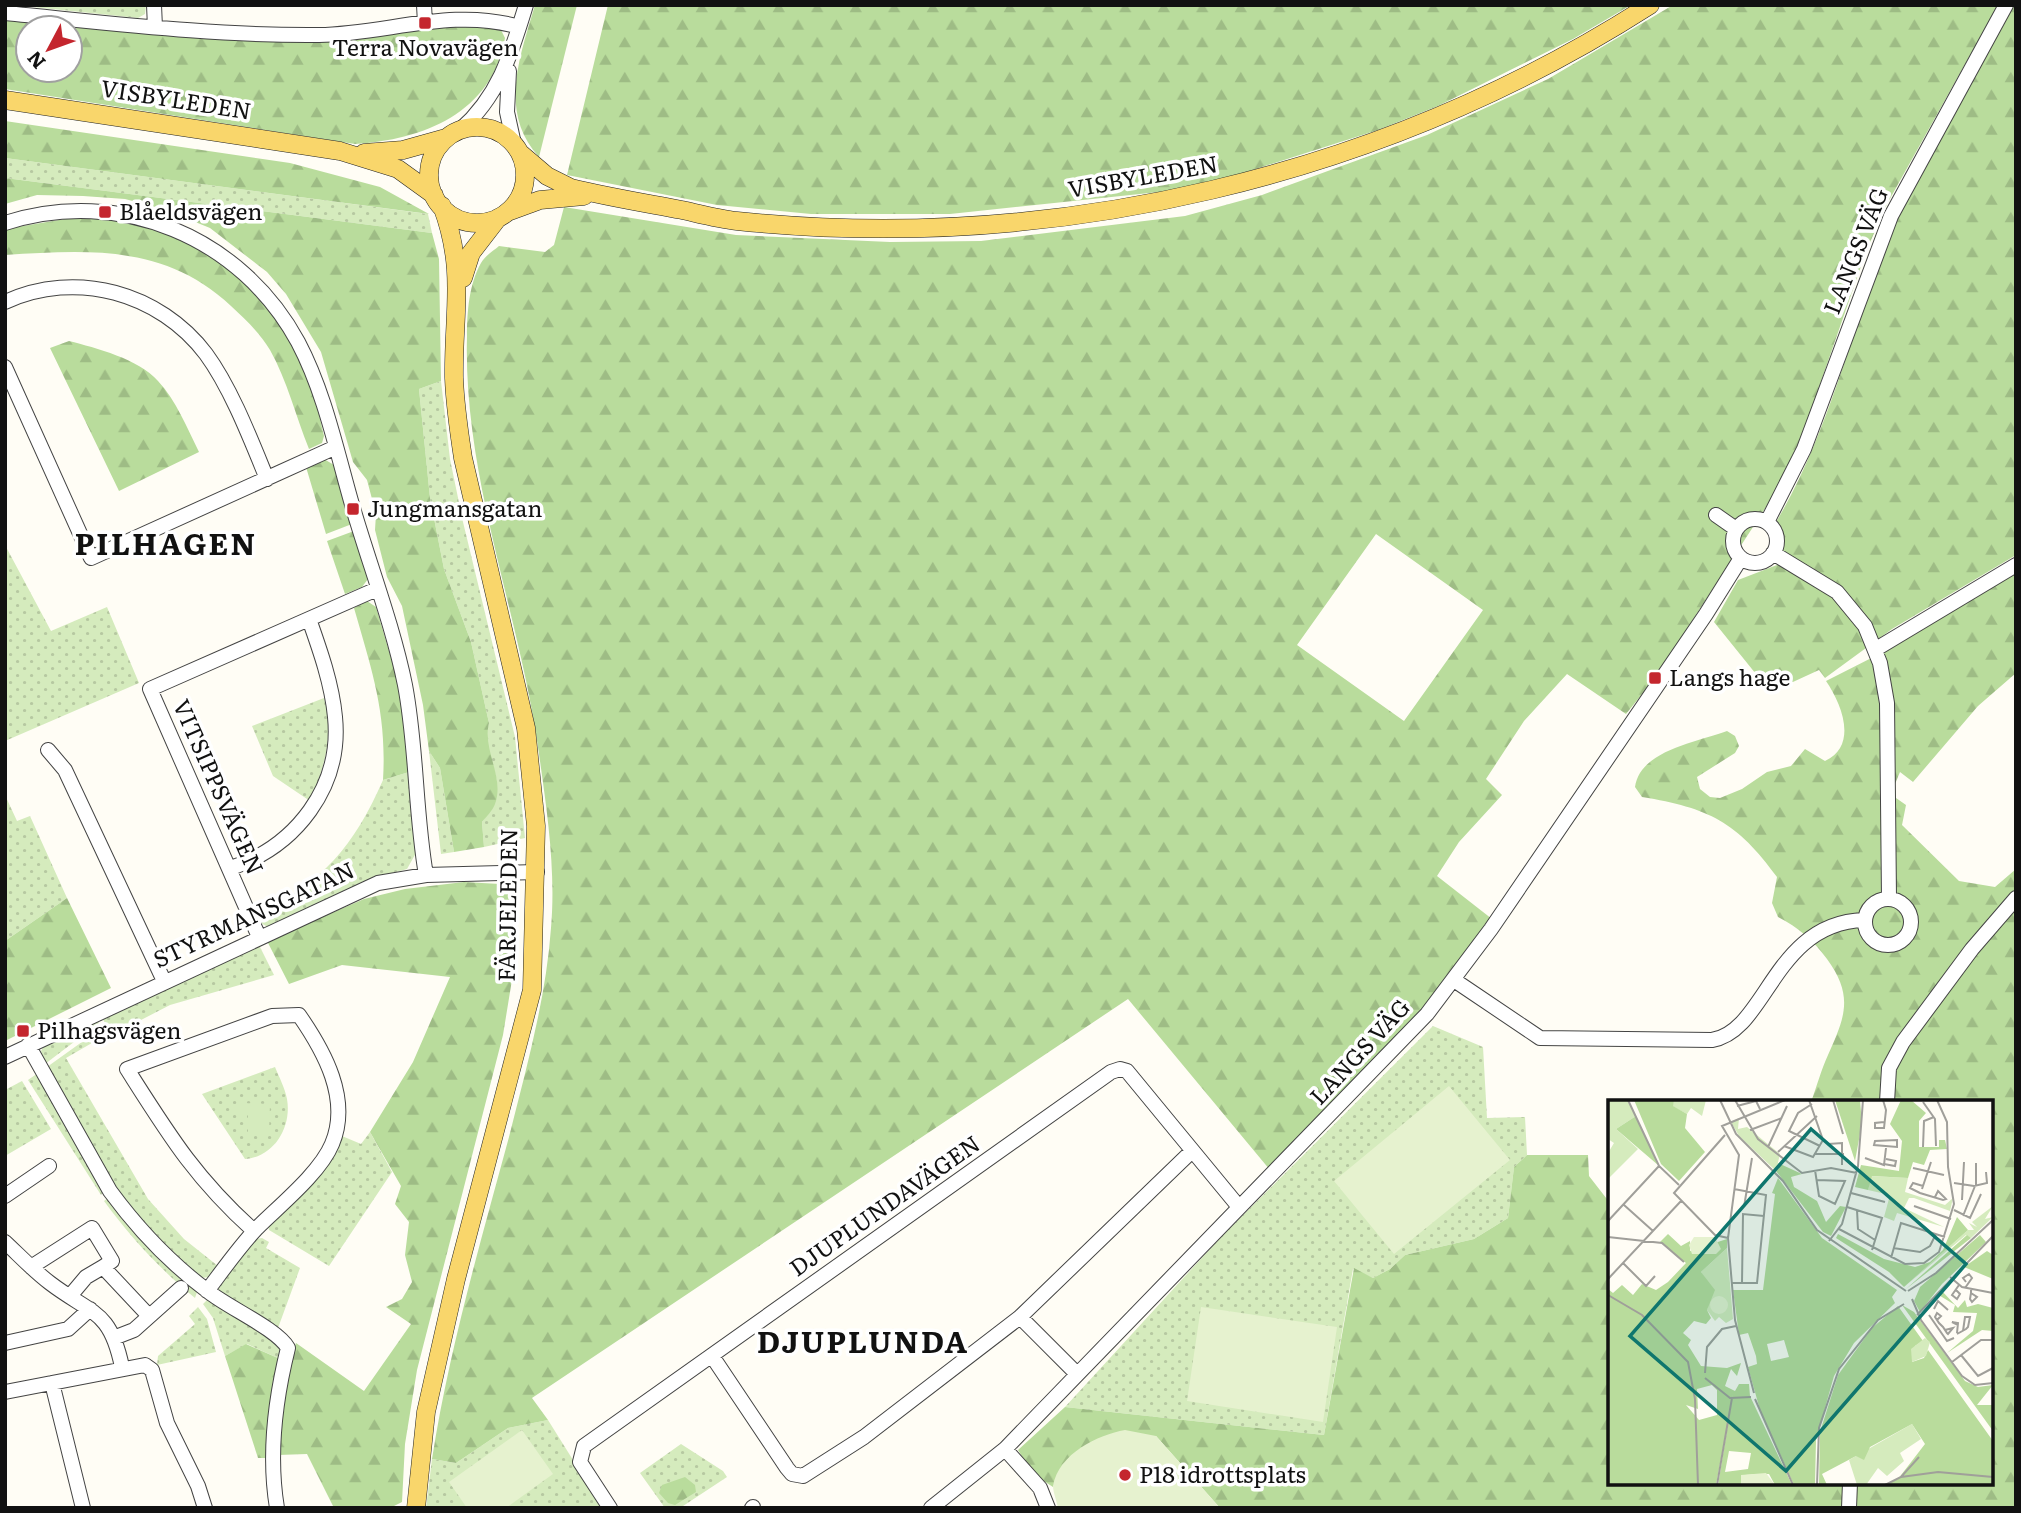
<svg xmlns="http://www.w3.org/2000/svg" width="2021" height="1513" viewBox="0 0 2021 1513" font-family="Literata,serif">
  <style>
    .grass { fill: url(#grass-dots) }
    .forest { fill: url(#forest-firs); fill-rule: evenodd }
    .park { fill: #d5ebbd }
    .pitch { fill: #e6f2cf }
    .lines { fill: none; stroke-linecap: round; stroke-linejoin: round }
    .minor-casing { stroke: #444; stroke-width: 16 }
    .major-casing { stroke: #222; stroke-width: 19 }
    .minor { stroke: #fff; stroke-width: 14 }
    .major { stroke: #f9d66b; stroke-width: 18 }
    .poi-dot { fill: #c4262e; stroke: #fff; stroke-width: 2.5 }
    .labels { text-anchor: middle; stroke-width: 7; stroke-linejoin: round; paint-order: stroke }
    .poi-label { font-size: 23px; fill: #111; stroke: #fff; text-anchor: start }
    .street-label { font-size: 23px; fill: #111; stroke: #fff }
    .district-label { font-size: 30px; font-weight: bold; letter-spacing: 2px; fill: #111; stroke: #fff }
    .inset-road { fill: none; stroke: #a09f9a; stroke-width: 2 }
    .view { fill: #0f766e; fill-opacity: 0.15; stroke: #0f766e; stroke-width: 3.5 }
    .inset-edge { fill: none; stroke: #111; stroke-width: 3.5 }
  </style>
  <defs>
    <pattern id="grass-dots" width="8" height="8" patternUnits="userSpaceOnUse" patternTransform="scale(1.75)"><rect width="8" height="8" fill="#d5ebbd"/><path d="M2 2h.1M6 6h.1" fill="none" stroke="#b6c8a1" stroke-width="1.8" stroke-linecap="round"/></pattern>
    <pattern id="forest-firs" width="22" height="20" patternUnits="userSpaceOnUse" patternTransform="scale(1.75)"><rect width="22" height="20" fill="#b9dc9c"/><path d="M5 1l3.5 6h-7zM16 11l3.5 6h-7z" fill="#9ebc85"/></pattern>
  </defs>
  <rect width="100%" height="100%" fill="#fffdf5"/>
  <!-- grass -->
  <path class="grass" d="M14,5H146L145,14L138,18Z
    M5,158L428,214L432,233L5,178Z
    M441,381L450,459L463,522L515,737L525,838L484,847L482,822C517,777 478,764 489,723L471,642L444,569L430,498L419,389Z
    M5,545L51,631L107,607L139,683L5,741Z
    M324,698C334,734 325,767 310,801L273,776L252,726Z
    M429,751L440,768L454,852L441,854Z
    M409,772L416,853L407,869L378,877L268,927L259,922L256,914C323,883 354,846 383,780Z
    M5,795L17,821L30,816L67,898L5,941Z
    M258,943L274,975L170,1005L112,1035L101,1016Z
    M96,1019L99,1023L45,1064L41,1051L45,1044Z
    M1433,1026L1483,1047L1487,1118L1525,1117L1527,1155L1514,1167L1508,1218L1474,1239L1405,1255L1390,1269L1373,1278L1353,1269L1324,1435L1065,1407L1221,1237Z
    M100,1029L104,1036L66,1058L148,1199L184,1239L218,1266L209,1277L201,1278C125,1218 93,1150 47,1067Z
    M275,1067C279,1077 285,1088 287,1099C292,1127 274,1157 245,1159L202,1094Z
    M38,1073L104,1191L101,1195L28,1080Z
    M22,1081L51,1129L5,1156V1090Z
    M370,1132L392,1172L329,1266L269,1230L268,1224L333,1155L342,1136L361,1144Z
    M108,1198L163,1261L197,1292L195,1298C160,1269 131,1238 104,1201Z
    M262,1238L269,1242L266,1248L300,1268L278,1328L243,1310L218,1292L220,1282L256,1239Z
    M208,1299L277,1341L282,1348L280,1359L247,1344L225,1356L213,1318L203,1304Z
    M198,1307L207,1319L216,1352L157,1365L158,1356L195,1324L189,1316Z
    M548,1420L603,1508H426L432,1459L456,1463L508,1428Z
    M681,1444L723,1471L727,1477L680,1508H665L640,1473Z"/>
  <!-- forest -->
  <path class="forest" d="M535,5H577L539,157C498,112 520,56 535,5Z
    M608,5H1631L1573,39L1438,106L1378,130L1237,175L1178,190L950,214H811L717,205L567,175Z
    M1673,5H1998L1887,204L1867,249L1801,439L1777,490L1655,678L1626,714L1567,674L1524,721L1486,779L1502,795L1459,842L1437,876L1492,919L1430,1001L1270,1170L1128,999L532,1398L548,1420L508,1428L456,1463L432,1459C449,1350 480,1244 509,1137C526,1069 546,999 551,928C556,870 547,811 539,754C520,614 463,479 467,336C467,312 469,284 481,263C485,256 493,251 499,246L545,252L554,245L564,207L736,235L890,242L981,241L1185,216L1262,195L1427,135L1548,79ZM1376,534L1483,610L1404,721L1297,645Z
    M2014,5L2016,555L1892,629L1825,678L1819,670L1782,687L1764,684L1714,622L1738,580L1777,565C1786,547 1785,540 1776,522C1826,439 1849,339 1884,250C1917,165 1968,84 2014,5Z
    M5,20L230,40L487,25L501,30L505,38C492,113 423,140 355,144L5,89ZM28,28H70V70H28Z
    M5,121L290,163L380,187L429,214L5,158Z
    M5,178L432,233L439,259L441,381L419,389L430,498L444,569L471,642L489,723C482,750 505,777 495,804C493,810 486,817 482,822L484,847L454,852L440,768L429,751L423,705L402,606L387,577L375,530L376,514L367,480L353,462L321,352L286,294L267,272L210,228L163,209L125,199L83,196L37,195L5,204Z
    M77,217C91,218 106,217 120,219C204,229 275,298 307,373C315,393 319,415 324,436L322,443L309,449C296,417 287,380 270,350C260,333 245,319 231,306C165,244 89,250 5,255V229Z
    M69,341C96,348 139,359 158,381C176,400 187,428 199,452L119,491L50,348Z
    M324,459L334,465L352,524L326,534L306,467Z
    M354,531L368,579L362,587L345,594L327,541Z
    M2016,572V673L1978,706L1913,782L1900,772L1895,784L1896,798L1906,805L1902,825L1959,881L1995,887L2016,869V1508H1220L1156,1436L1063,1464L1053,1487L1033,1474L1018,1450L1065,1407L1324,1435L1354,1268L1373,1278L1390,1269L1405,1255L1474,1239L1508,1218L1514,1167L1527,1155H1588L1589,1176L1610,1203V1483H1991V1102H1811C1817,1086 1821,1070 1828,1055C1845,1017 1854,996 1827,959C1814,941 1798,927 1778,917L1772,903L1777,877C1737,822 1709,808 1642,797L1635,787C1640,750 1698,742 1727,731L1735,736L1739,746L1735,753L1697,777L1700,789L1710,797L1720,798L1742,789L1767,772L1791,766L1805,749L1825,761C1859,745 1841,703 1826,681L1895,646Z
    M367,601L376,607L399,685L409,772L383,780C387,713 372,671 354,608Z
    M464,882L500,884L516,904L517,949L503,1035L417,1370L405,1444L402,1502L390,1508H334L307,1454L278,1455L283,1382L296,1343L364,1391L411,1324L386,1307L402,1299L412,1282L405,1255L409,1222L395,1204L401,1186L370,1132L413,1062L450,977L342,965L289,984L267,941L364,899L405,889Z
    M67,898L111,988L5,1041V941Z
    M246,1344L280,1359L273,1380L266,1458H258L225,1356Z
    M685,1477L695,1485L696,1492L675,1505L668,1503L659,1493L662,1485Z"/>
  <!-- park -->
  <path class="park" d="M239,1103L270,1104L269,1132H248V1114H239Z"/>
  <!-- pitch -->
  <path class="pitch" d="M1449,1086L1510,1160L1394,1254L1334,1181Z
    M1201,1307L1337,1327L1323,1422L1187,1401Z
    M522,1430L553,1474L506,1508H467L449,1482Z
    M1125,1430L1156,1436L1220,1508H1058C1057,1502 1053,1492 1053,1486C1059,1453 1098,1435 1125,1430Z"/>
  <g class="lines">
    <!-- minor casing -->
    <g class="minor-casing">
      <path id="minor" d="M154,5L155,27
        M424,5L425,23
        M5,13C110,23 214,36 319,35C386,34 454,7 519,27
        M509,71L507,112L514,144
        M460,130C499,96 511,54 526,5
        M5,223C120,186 241,237 298,342C325,393 337,453 353,508C370,566 393,626 405,685C417,748 415,812 426,875
        M5,302C76,269 160,293 206,354C231,388 251,440 267,479
        M5,367L91,558L336,447
        M1716,515L1736,529
        M1733 541a22 22 0 1 1 44 0a22 22 0 1 1-44 0Z
        M1767,522L1804,449L1891,216L2006,5
        M1773,553L1837,592L1865,626L1880,663L1887,703L1889,898
        M1876,649L2016,565
        M48,750L65,770L164,981
        M231,868C296,846 342,787 335,717C332,684 320,650 309,619
        M1865 922a23 23 0 1 1 46 0a23 23 0 1 1-46 0Z
        M259,937L150,689L377,589
        M1454,980L1540,1038L1712,1040C1767,1031 1773,923 1864,920
        M28,1045L110,1191C138,1229 171,1264 209,1292C229,1308 277,1329 288,1348C275,1400 268,1454 277,1508
        M5,1057L378,883L426,875L537,872
        M1887,1102L1889,1068L1903,1042L1972,949L2016,898
        M5,1196L49,1166
        M5,1242C20,1256 34,1271 50,1283C92,1315 110,1309 122,1367
        M31,1267L92,1228L112,1261L103,1267
        M207,1291C223,1270 239,1247 257,1228C279,1206 320,1173 332,1144C351,1099 324,1051 299,1015L272,1016L127,1069C169,1135 195,1178 254,1231
        M70,1296L86,1277L103,1267L149,1316
        M1020,1317L1077,1374
        M116,1337L134,1330L181,1288
        M5,1343L68,1329L90,1309
        M712,1356L787,1468L792,1474L803,1476L864,1437L1020,1317L1192,1151
        M52,1383L83,1508
        M5,1392L145,1365L152,1370L167,1423L198,1486L205,1508
        M1005,1449L1040,1488L1048,1508
        M610,1508L580,1462L584,1446L1111,1072L1120,1069L1127,1071L1239,1207
        M752,1508L753,1507
        M931,1508L1005,1449L1427,1014L1491,929L1706,614L1741,558
        M1849,1508L1850,1483"/>
    </g>
    <!-- major casing -->
    <g class="major-casing">
      <path id="major" d="M5,100L340,151L398,169L434,195
        M429 175a48 48 0 1 1 96 0a48 48 0 1 1-96 0Z
        M364,153L403,150L446,138
        M520,153L547,176L571,188C608,197 645,203 682,210C700,214 719,219 737,221C1054,254 1382,177 1650,5
        M510,211L540,200L584,196
        M463,278L471,253L498,218
        M416,1508L426,1412L456,1279L532,990L536,826L526,728L463,458C459,432 455,405 454,378C453,313 466,270 442,206"/>
    </g>
    <!-- minor -->
    <use href="#minor" class="minor"/>
    <!-- major -->
    <use href="#major" class="major"/>
  </g>
  <!-- markers -->
  <g class="poi-dot">
    <rect x="418" y="16" width="14" height="14" rx="3.5"/>
    <rect x="98" y="205" width="14" height="14" rx="3.5"/>
    <rect x="346" y="502" width="14" height="14" rx="3.5"/>
    <rect x="1648" y="671" width="14" height="14" rx="3.5"/>
    <rect x="16" y="1024" width="14" height="14" rx="3.5"/>
    <circle cx="1125" cy="1475" r="7"/>
  </g>
  <g class="labels">
    <!-- poi labels -->
    <g class="poi-label">
      <text x="425" y="56" text-anchor="middle">Terra Novavägen</text>
      <text x="119" y="220">Blåeldsvägen</text>
      <text x="367" y="517">Jungmansgatan</text>
      <text x="1669" y="686">Langs hage</text>
      <text x="37" y="1039">Pilhagsvägen</text>
      <text x="1139" y="1483">P18 idrottsplats</text>
    </g>
    <!-- street labels -->
    <g class="street-label">
      <text transform="translate(176 100) rotate(9)" y="8">VISBYLEDEN</text>
      <text transform="translate(1143 177) rotate(-10)" y="8">VISBYLEDEN</text>
      <text transform="translate(1856 251) rotate(-68)" y="8">LANGS VÄG</text>
      <text transform="translate(218 787) rotate(66)" y="8">VITSIPPSVÄGEN</text>
      <text transform="translate(508 905) rotate(-89)" y="8">FÄRJELEDEN</text>
      <text transform="translate(254 915) rotate(-25)" y="8">STYRMANSGATAN</text>
      <text transform="translate(1360 1052) rotate(-47)" y="8">LANGS VÄG</text>
      <text transform="translate(885 1206) rotate(-35)" y="8">DJUPLUNDAVÄGEN</text>
    </g>
    <!-- district labels -->
    <g class="district-label">
      <text x="166" y="555">PILHAGEN</text>
      <text x="863" y="1353">DJUPLUNDA</text>
    </g>
  </g>
  <!-- overview -->
  <g transform="translate(1608 1100)">
    <rect width="385" height="385" fill="#fffdf5"/>
    <path d="M0,0H19L28,16L8,29L30,49L0,79V53L6,43L0,39ZM66,0H98L94,16L83,8L79,14L64,6ZM131,18L130,29L139,27L172,54L168,71L131,36L123,22ZM262,76L300,78L297,92L337,105L345,98L342,111L306,98H301L296,108L336,127L289,113L286,121L276,117L282,95L260,90ZM385,106L377,119L385,117L363,138L358,135L296,187L360,130H366L361,123L369,127L364,122ZM119,148L125,219L118,223L111,217L107,221L99,210L104,191L93,172ZM304,324L313,339L292,353L296,361L279,376L270,368L258,385H249L241,360Z" fill="#d5ebbd"/>
    <path d="M26,0H66L65,6L79,14L77,28L97,52L71,81L53,64ZM227,0H252L254,23L247,61ZM293,0H303L318,13L311,21V47H331V40H337L339,49L322,50L316,65L305,62L300,78L264,76L260,90L247,87L253,65L291,71L294,41L282,24ZM28,16L50,65L8,29ZM170,63L194,74L183,77L186,87L209,101L218,122L232,106L238,107L223,136L215,132L168,71ZM170,78L214,138L289,190L284,197L287,203L246,243L226,276L208,340L207,385H186L152,310L140,267L149,264L148,256L140,233L131,235L125,190H155L167,94L164,93ZM176,240L181,257L163,261L159,244ZM349,117L360,130L296,187L281,172L228,138L230,134L276,159L307,167L322,162L335,150ZM60,134L73,146L82,141V151L119,139V148L93,172L107,190L99,210L103,218L98,224L86,221L75,233L83,240L80,245L93,266L119,268L133,263L129,276L123,269L117,286L127,291L131,284H141L142,296L184,385H167L161,374H152L137,375L133,385H110L125,294L108,385H0V189L5,193L14,185L25,195L34,184L48,190L60,182L78,163L52,142ZM104,285L109,290V315L91,320L78,305L90,309L89,289ZM121,351L143,353L140,369L117,372ZM359,135L363,138L298,189ZM372,135L378,142L334,184L312,212L306,201L312,187ZM379,151L385,155V179L356,167ZM333,190L350,208L357,200L359,207L370,204L385,208V231L374,230L339,253L365,231L369,213L345,212L347,205L329,194ZM294,205L306,212L357,281L370,287L385,285L369,305H385V331ZM290,206L315,241L307,246L304,262L316,258L320,250L385,341V385H278L290,379L317,344L304,324L262,347L256,360L248,356L214,374L219,385H211L212,332L230,275L264,228Z" fill="#b9dc9c" fill-rule="evenodd"/>
    <path d="M317,238L322,242L318,256L304,262L303,249Z" fill="#d5ebbd"/>
    <path d="M86,137H107L113,149L108,154H84L81,145ZM102 205a9 9 0 1 1 18 0a9 9 0 1 1-18 0ZM158,373L167,385H133V375Z" fill="#e6f2cf"/>
    <path class="inset-road" d="M20,0L51,66L71,85M112,0L128,34L175,81L209,130L298,191M127,0L150,39L194,73L223,68L249,73M225,0L235,34M275,0L278,10L276,28H267V23L276,22M315,2L327,19L328,46M204,4L190,13L181,31L212,46M129,6L148,1L152,9M142,30L174,18M117,35L66,93L107,135L120,138M289,40V47L266,45L267,41ZM220,44L234,43V65M176,46L205,57L215,40L201,0M160,47L179,6M315,47L316,21L326,17M170,52L209,16M207,54H236M257,58L276,65L278,48M276,64L287,66L288,61L278,59M305,68L336,75M207,70L211,96L227,104L237,81L209,80M346,83L366,86L379,83L378,72M315,86L305,83L302,88L312,93L335,100L338,99L330,91L327,97M368,86V63M314,89L323,62M243,93L277,102M354,100L356,62M16,105L45,131M306,106L343,119M136,107L144,58M239,107L274,118L264,150M249,110L250,129L267,140M346,110L362,118L373,94M355,116L367,86M0,121L51,66M231,129L297,164L316,163L331,152L346,104L340,67L339,22L329,0M0,137L54,143L76,162M221,141L234,124L250,66L255,0M285,148L312,152L322,146L328,134M283,158L293,123L337,137M15,163L38,186L47,176M342,177L354,187L385,193M0,179L73,101M124,183H149L158,95L126,89M134,183L135,114L156,116M357,188L364,178L361,174L355,178L358,182M348,190L352,194L349,199L344,195L351,185M300,191L328,173L385,120M363,193L369,197L364,202L362,199L363,193V188M0,195L34,215L80,262L87,299L90,385M304,199L313,220L354,276L367,285L385,283M326,209L330,201L340,210M309,215L385,136M321,215L339,241L346,238M329,220L333,216L329,213L327,217L331,223L335,227L339,233L340,234L345,228L337,230M349,233L350,223L344,222L350,225M349,234L358,229L360,227L362,217H357L355,231M353,255L370,276L385,268M344,262L373,240H385M97,273L99,247L114,229L128,226M97,278L122,298L143,297M146,293L127,220L120,138L131,55L114,26L177,0M147,299L185,385M293,377L330,372L385,377M109,385L124,298M209,385L211,328L231,269L270,220L296,204M277,385L293,377L311,357"/>
    <path class="view" d="M203,29L358,164L178,371L22,236Z"/>
    <rect width="385" height="385" class="inset-edge"/>
  </g>
  <!-- border -->
  <rect width="2021" height="1513" fill="none" stroke="#111111" stroke-width="14"/>
  <!-- north arrow -->
  <g transform="translate(49 49) rotate(229)"><circle r="33" fill="#ffffff" stroke="#a0a0a0" stroke-width="2"/>
  <path d="M0-5L12 26L0 18L-12 26Z" fill="#c4262e"/>
  <text y="-10" font-size="19" font-weight="bold" text-anchor="middle" fill="#111111">N</text>
  </g>
</svg>
